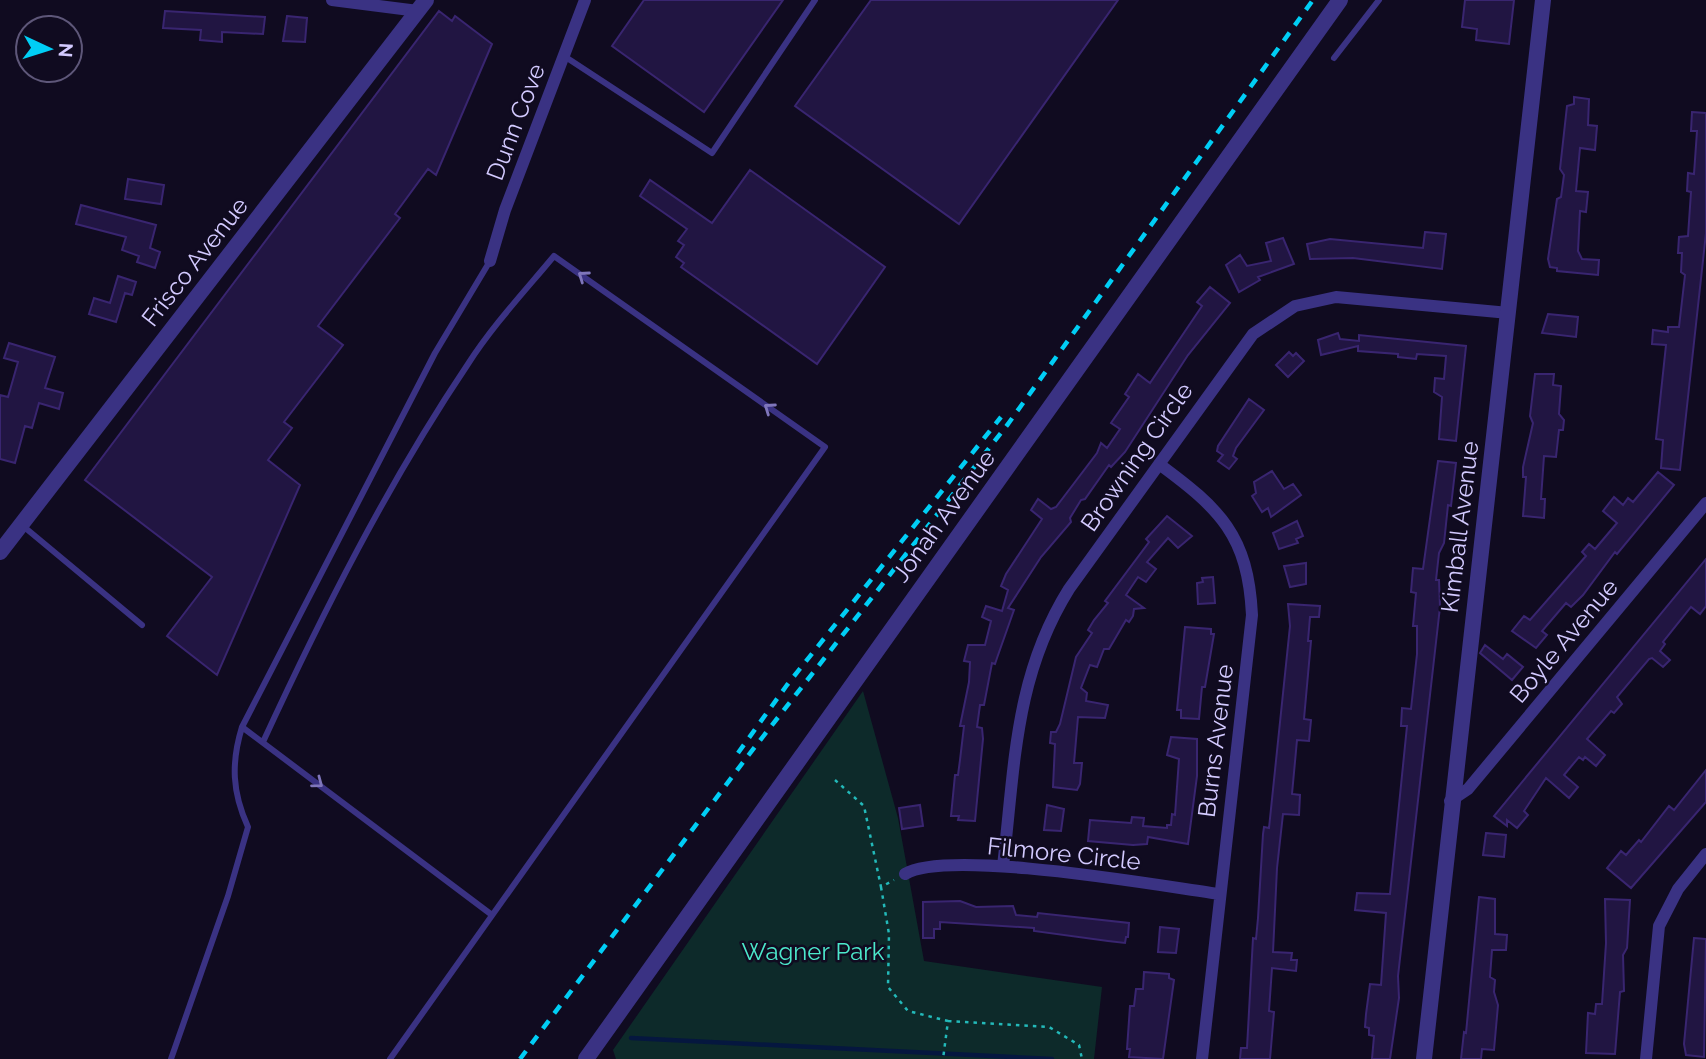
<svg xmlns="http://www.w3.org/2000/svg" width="1706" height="1059" viewBox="0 0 1706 1059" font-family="Raleway,sans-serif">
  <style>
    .green { fill: #0d2a2a }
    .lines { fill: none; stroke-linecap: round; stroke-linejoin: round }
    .stream { stroke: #05173f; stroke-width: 4.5 }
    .building { fill: #211542; stroke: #392570; stroke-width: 2 }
    .path { stroke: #23b9b9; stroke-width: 2.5; stroke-dasharray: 3.5 5; stroke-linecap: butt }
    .service { stroke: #3a3283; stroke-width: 6 }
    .minor { stroke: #3a3283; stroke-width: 12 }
    .tertiary { stroke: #3a3283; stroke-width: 16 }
    .rail { stroke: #00cef5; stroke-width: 4.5; stroke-dasharray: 10 9; stroke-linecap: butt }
    .oneway { stroke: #7f76bb }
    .labels { text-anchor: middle; stroke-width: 5; stroke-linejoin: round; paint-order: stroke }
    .street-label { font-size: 24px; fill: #d3caff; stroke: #100b20 }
    .park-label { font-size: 24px; fill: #4ce8cb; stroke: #100b20 }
  </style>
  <rect width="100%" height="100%" fill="#100b20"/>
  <!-- green -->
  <path class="green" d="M863,691L898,818L924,961L1102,987L1094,1059H616L613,1050Z"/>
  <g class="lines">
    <!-- stream -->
    <path class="stream" d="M631,1038L1052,1059"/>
  </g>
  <!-- building -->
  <path class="building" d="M644,0H783L704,112L612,46Z
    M871,0H1118L959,224L795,106Z
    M1465,0H1514L1509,44L1476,40L1477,29L1462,27Z
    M165,11L265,17L263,34L222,32V42L200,40L201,30L163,28Z
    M439,11L452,21L455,16L492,44L436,175L428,169L395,214L400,218L318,326L343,345L284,422L292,428L268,460L300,485L217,675L167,636L212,577L85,480Z
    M287,16L307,18L305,42L283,41Z
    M1574,97L1589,99L1588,125L1597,126L1595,150L1580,148L1576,191L1588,192L1586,212L1580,211L1578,251L1582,259L1599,260L1598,275L1557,271V268L1550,267L1548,259L1557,199L1561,197L1564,175L1560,169L1567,106L1574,104Z
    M1692,112L1706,113V233L1680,470L1661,468L1663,440L1656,439L1666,345L1652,344L1653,330L1668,332V327H1679L1685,275L1681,272L1682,253H1678L1679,237L1688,236L1691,192L1687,191L1688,173L1694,174L1697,131H1691Z
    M750,170L885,267L817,364L681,267L684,263L676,257L684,245L678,241L687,229L640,196L650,180L712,223Z
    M128,179L164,185L161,204L125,199Z
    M81,205L156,225L150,248L160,252L155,268L137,262L139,256L122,250L126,237L76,224Z
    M1425,232L1446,234L1442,269L1353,258L1310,259L1307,244L1330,239L1423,248Z
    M1283,238L1294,264L1258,277L1260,280L1239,292L1226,265L1240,255L1247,266L1271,261L1266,243Z
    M118,276L136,282L132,295L125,293L116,322L89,314L94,298L110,303Z
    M1210,287L1230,303L1188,355L1125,452L1111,467L1109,465L1085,499L1081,500L1070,518L1071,522L1041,557L1008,608L1014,610L997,658L995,664L992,663L984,705H980L977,727L982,728L983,739L975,821L958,820L959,816H951L955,775H958L960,760L964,726H960L969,682L970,662L964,661L968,645H985L991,621L982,617L986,606L1002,611L1008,590L1001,586L1006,574L1042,519L1031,510L1038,499L1051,509L1056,507L1097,453L1101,443L1107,448L1120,429L1111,423L1129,397L1125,394L1127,391L1138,374L1150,383L1202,306L1197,302Z
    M1548,314L1578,317L1576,337L1542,333Z
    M1338,333L1340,339L1359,341V335L1466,346L1456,441L1439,439L1442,397L1434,392L1435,378L1444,379L1446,356L1417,354L1416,359L1398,357V354L1358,351V346L1321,355L1318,340Z
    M9,343L55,357L45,388L63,393L59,409L39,403L32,428L25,426L15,463L0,459V395L8,397L18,362L4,358Z
    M1289,352L1293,356L1296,353L1304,361L1288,377L1276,365Z
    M1535,374H1554L1553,385L1561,386L1559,414L1564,420L1563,430H1559L1556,457L1544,456L1541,499H1545L1544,518L1523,516L1526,477H1523V467L1533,423L1530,416Z
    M1249,399L1264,410L1236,448L1233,456L1237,459L1229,469L1218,461L1223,455L1217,451L1218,446Z
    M1438,461L1456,463L1451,506L1448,505L1444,543L1439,553L1436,580H1439L1440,607L1398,976L1399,998L1390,1059H1372L1374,1036L1369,1035V1028L1365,1027L1366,1014L1370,984L1381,985L1386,913L1355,910L1357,893L1390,894L1407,726H1401L1402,708L1411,709L1417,654V626H1413L1416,593L1411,592L1413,568L1423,569Z
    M1272,471L1284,489L1293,484L1301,495L1271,517L1268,508L1262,512L1252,496L1256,493L1254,482Z
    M1658,472L1674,485L1617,554L1615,552L1583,595L1571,607L1566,603L1542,631L1547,635L1536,648L1512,631L1524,616L1530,620L1586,556L1582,552L1589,544L1595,549L1617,523L1603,511L1614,497L1623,505L1628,498L1633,502Z
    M1167,516L1192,536L1178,548L1168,538L1147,562L1156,569L1146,582L1138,577L1126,595L1144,608L1134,609L1133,616L1129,622L1126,620L1109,649H1104L1097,667L1090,665L1081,688L1087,693L1086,701L1108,705L1105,718L1078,717L1074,763H1082L1080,784L1077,790L1053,787L1055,744L1050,743L1051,732H1056L1060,724L1076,657L1092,633L1088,630L1094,620L1108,603L1105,601L1149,542L1146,539Z
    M1297,521L1303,536L1296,539L1298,543L1279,549L1273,533Z
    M1706,559V606L1700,614L1691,607L1663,642L1665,644L1660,651L1670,660L1663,667L1652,658L1649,659L1617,697L1622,704L1614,713L1611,711L1587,739L1605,755L1596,766L1585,757L1583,760L1579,757L1564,775L1578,787L1569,798L1546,778L1524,811L1528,815L1517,828L1507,820V826L1494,816Z
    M1306,563V584L1290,587L1284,566Z
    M1213,577L1215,603L1198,604L1197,583L1203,582L1202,578Z
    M1288,604L1320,606L1319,617H1310L1308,641H1311L1304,719L1311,720L1309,741L1297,740L1292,794L1300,795L1299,815L1283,814L1277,868L1273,952L1292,953L1291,960H1297L1296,971L1272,968L1269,1011L1274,1012L1270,1059H1240L1241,1048H1247L1253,938L1256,939L1258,918L1263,834L1264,827L1269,828L1290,626Z
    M1185,627L1211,629V634H1214L1205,687H1202L1199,719L1181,718V710H1177Z
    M1485,645L1503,659L1507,654L1523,667L1512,680L1480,653Z
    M1171,737L1197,739V776L1188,844L1148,837L1147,844L1133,845L1088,841L1090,820L1131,823L1132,817L1144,818L1143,826L1167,828V825H1171L1172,814L1175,815L1179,759L1167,755Z
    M1706,770V802L1631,888L1607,868L1621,851L1626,855L1639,840L1641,842L1669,806L1674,810Z
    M920,805L923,826L902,829L899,808Z
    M1047,805L1064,809L1061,831L1044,830Z
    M1486,833L1506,835L1504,857L1483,855Z
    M1479,897L1495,899V934L1507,935L1506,950H1492L1490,977L1495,980L1494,992L1498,1005L1494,1050L1482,1049L1481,1059H1461L1464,1032L1466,1033Z
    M1605,899L1630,900L1627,948L1623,955L1624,991L1620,992L1615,1054L1586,1053L1588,1013L1595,1014L1596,1004H1602L1606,943Z
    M960,901L976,907L1013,906L1016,915L1037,917L1038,913L1129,923L1128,937H1126L1125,943L1108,941L1034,931V928L940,922V929H934V938H923V902Z
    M1160,927L1179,929L1176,953L1158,952Z
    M1694,938L1706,939L1704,1057L1686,1055L1684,1044Z
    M1144,972L1169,974V978L1174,980L1163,1059L1129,1057L1130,1049H1127L1130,1006H1134L1136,989H1143Z"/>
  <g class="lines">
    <!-- path -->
    <path class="path" d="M835,780L864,806L881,887L894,880
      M881,887L889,934L888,987L908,1011L948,1021L943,1059
      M948,1021L1049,1027L1079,1045L1082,1059"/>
    <!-- service -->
    <path class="service" d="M564,56L712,153L815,0
      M1334,58L1379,0
      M23,526L142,625
      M242,727L492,915
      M263,742C323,612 388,483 468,364C493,325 525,291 554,256L825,447L390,1059
      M171,1059L228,896L248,827C232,792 231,763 242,727L435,353L490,261"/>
    <!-- minor -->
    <path class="minor" d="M332,0L418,11
      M490,261L505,210L585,0
      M1159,464C1220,509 1248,535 1252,615L1202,1059
      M1450,801L1468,789L1706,503
      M1003,866C1015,766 1014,677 1069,589L1253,334L1295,306L1336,297L1509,313
      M905,874C948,848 1161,886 1220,894
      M1646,1059L1659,926L1678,889L1706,854"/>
    <!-- tertiary -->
    <path class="tertiary" d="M0,552L426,0
      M586,1059L1340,0
      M1424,1059L1543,0"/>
    <!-- rail -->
    <path class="rail" d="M738,753L787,685L1001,417
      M520,1059L747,757L1008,424L1313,0"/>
  </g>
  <!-- one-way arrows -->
  <defs><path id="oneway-chevron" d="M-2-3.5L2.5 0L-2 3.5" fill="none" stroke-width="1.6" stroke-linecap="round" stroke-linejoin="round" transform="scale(1.75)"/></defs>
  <g class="oneway">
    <use href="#oneway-chevron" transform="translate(583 276) rotate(-145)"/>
    <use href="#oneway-chevron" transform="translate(769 408) rotate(-145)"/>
    <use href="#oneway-chevron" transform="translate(318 783) rotate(37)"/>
  </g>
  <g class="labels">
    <!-- street labels -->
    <g class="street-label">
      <text transform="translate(516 122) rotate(-69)" y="8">Dunn Cove</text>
      <text transform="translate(195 262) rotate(-52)" y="8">Frisco Avenue</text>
      <text transform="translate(1137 457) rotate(-55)" y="8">Browning Circle</text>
      <text transform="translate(944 516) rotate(-54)" y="8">Jonah Avenue</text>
      <text transform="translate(1460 527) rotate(-83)" y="8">Kimball Avenue</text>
      <text transform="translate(1564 641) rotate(-50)" y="8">Boyle Avenue</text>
      <text transform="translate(1216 741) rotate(-83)" y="8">Burns Avenue</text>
      <text transform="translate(1064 854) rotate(6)" y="8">Filmore Circle</text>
    </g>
    <!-- park labels -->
    <g class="park-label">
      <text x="813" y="960">Wagner Park</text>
    </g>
  </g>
  <!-- north arrow -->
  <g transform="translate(49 49) rotate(94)"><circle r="33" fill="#100b20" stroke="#5e5779" stroke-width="2"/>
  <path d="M0-5L12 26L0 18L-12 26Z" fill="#00cef5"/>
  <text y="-10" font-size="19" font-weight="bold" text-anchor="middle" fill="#d3caff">N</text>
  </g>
</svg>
